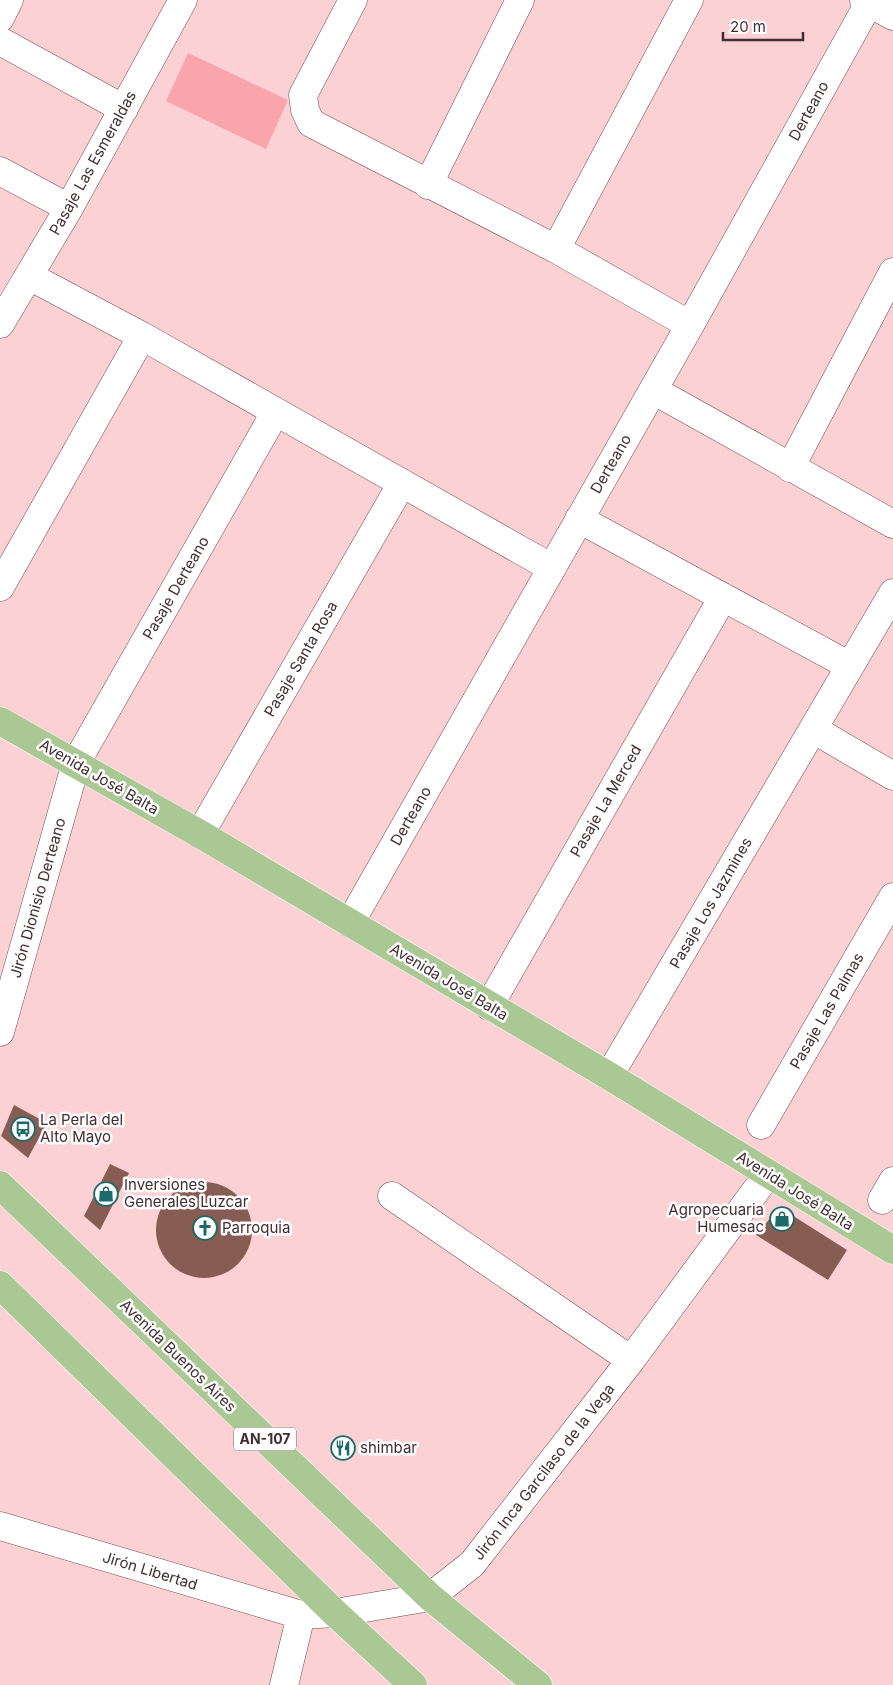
<svg xmlns="http://www.w3.org/2000/svg" width="893" height="1685" viewBox="0 0 893 1685" font-family="Inter,sans-serif">
  <style>
    .green { fill: #faa4ab }
    .building { fill: #875c52 }
    .lines { fill: none; stroke-linecap: round; stroke-linejoin: round }
    .minor-casing { stroke: #754a4d; stroke-width: 29 }
    .major-casing { stroke: #fff; stroke-width: 29 }
    .minor { stroke: #fff; stroke-width: 28 }
    .major { stroke: #a9c893; stroke-width: 28 }
    .labels { text-anchor: middle; stroke-width: 5; stroke-linejoin: round; paint-order: stroke }
    .shield { fill: #fefefe; stroke: #7a6c6e; stroke-width: 1 }
    .shield-label { font-size: 14px; font-weight: bold; fill: #422e30 }
    .street-label { font-size: 15px; fill: #422e30; stroke: #fefefe }
    .poi-label { font-size: 15px; fill: #422e30; stroke: #fefefe; text-anchor: start }
  </style>
  <rect width="100%" height="100%" fill="#fbd1d4"/>
  <!-- green -->
  <path class="green" d="M188,53L288,100L266,149L166,101Z"/>
  <!-- building -->
  <path class="building" d="M14,1105L47,1123L28,1158L1,1136Z
    M110,1164L129,1173L100,1230L84,1216Z
    M156 1230a48 48 0 1 1 96 0a48 48 0 1 1-96 0Z
    M787,1212L847,1250L828,1280L756,1235L772,1216Z"/>
  <g class="lines">
    <!-- minor casing -->
    <g class="minor-casing">
      <path id="minor" d="M353,0L303,95L305,110L311,123L556,249L690,325
        M864,0L893,16
        M0,18L9,0
        M0,41L124,109
        M0,171L69,208
        M428,185L520,0
        M556,249L689,0
        M29,276L142,336L552,568
        M0,324L69,208L183,0
        M653,390L893,524
        M790,468L893,272
        M579,519L850,666
        M0,587L142,336
        M813,729L893,776
        M200,834L402,483
        M350,923L690,325L869,3
        M489,1006L723,597
        M0,1032L76,763L275,413
        M609,1076L893,593
        M761,1125L893,897
        M392,1196L631,1360
        M882,1200L893,1181
        M0,1526L301,1615L335,1613L430,1597L472,1564L631,1360L768,1174
        M284,1685L301,1615"/>
    </g>
    <!-- major casing -->
    <g class="major-casing">
      <path id="major" d="M0,721L200,834L609,1076L893,1250
        M0,1185L430,1597L538,1685
        M0,1285L335,1613L413,1685"/>
    </g>
    <!-- minor -->
    <use href="#minor" class="minor"/>
    <!-- major -->
    <use href="#major" class="major"/>
  </g>
  <!-- icons -->
  <defs>
    <g id="bus-ring" transform="scale(1.25)"><circle r="9.5" fill="#fefefe" stroke="#1d6969" stroke-width="1.5"/><path d="M-5-6H5V4H4V6H2V4H-2V6H-4V4H-5ZM-3.5-4V0h7V-4ZM-3.5 1.2v1.5H-2V1.2ZM2 1.2v1.5H3.5V1.2Z" fill="#1d6969"/></g>
    <g id="shop-ring" transform="scale(1.25)"><circle r="9.5" fill="#fefefe" stroke="#1d6969" stroke-width="1.5"/><path d="M-5-2.5h2.3a2.7 3.5 0 0 1 5.4 0H5L5.5 6h-11ZM-1.5-2.5h3a1.5 2.3 0 0 0-3 0Z" fill="#1d6969"/></g>
    <g id="church-ring" transform="scale(1.25)"><circle r="9.5" fill="#fefefe" stroke="#1d6969" stroke-width="1.5"/><path d="M-1.2-6h2.4v3.5h3.3v2.4h-3.3V6h-2.4V-.1h-3.3v-2.4h3.3Z" fill="#1d6969"/></g>
    <g id="restaurant-ring" transform="scale(1.25)"><circle r="9.5" fill="#fefefe" stroke="#1d6969" stroke-width="1.5"/><path d="M-5-6h1v4h1v-4h1v4h1v-4h1v5L-1.5 .5V6h-2V.5L-5-1ZM5-6V6H3V1.5H1.5Q1.5-4 5-6Z" fill="#1d6969"/></g>
  </defs>
  <g fill-rule="evenodd">
    <use href="#bus-ring" x="23" y="1129"/>
    <use href="#shop-ring" x="106" y="1194"/>
    <use href="#shop-ring" x="782" y="1219"/>
    <use href="#church-ring" x="205" y="1228"/>
    <use href="#restaurant-ring" x="343" y="1448"/>
  </g>
  <g class="labels">
    <!-- shield labels -->
    <rect class="shield" x="234" y="1427.5" width="62" height="23" rx="4"/>
    <g class="shield-label">
      <text x="265" y="1444">AN-107</text>
    </g>
    <!-- street labels -->
    <g class="street-label">
      <text transform="translate(809 111) rotate(-61)" y="5">Derteano</text>
      <text transform="translate(93 163) rotate(-61)" y="5">Pasaje Las Esmeraldas</text>
      <text transform="translate(611 464) rotate(-60)" y="5">Derteano</text>
      <text transform="translate(176 588) rotate(-60)" y="5">Pasaje Derteano</text>
      <text transform="translate(301 659) rotate(-60)" y="5">Pasaje Santa Rosa</text>
      <text transform="translate(99 777) rotate(30)" y="5">Avenida José Balta</text>
      <text transform="translate(606 801) rotate(-60)" y="5">Pasaje La Merced</text>
      <text transform="translate(411 816) rotate(-60)" y="5">Derteano</text>
      <text transform="translate(38 898) rotate(-74)" y="5">Jirón Dionisio Derteano</text>
      <text transform="translate(711 903) rotate(-60)" y="5">Pasaje Los Jazmines</text>
      <text transform="translate(449 982) rotate(31)" y="5">Avenida José Balta</text>
      <text transform="translate(827 1011) rotate(-60)" y="5">Pasaje Las Palmas</text>
      <text transform="translate(795 1191) rotate(32)" y="5">Avenida José Balta</text>
      <text transform="translate(178 1356) rotate(44)" y="5">Avenida Buenos Aires</text>
      <text transform="translate(544 1472) rotate(-52)" y="5">Jirón Inca Garcilaso de la Vega</text>
      <text transform="translate(150 1571) rotate(17)" y="5">Jirón Libertad</text>
    </g>
    <!-- poi labels -->
    <g class="poi-label">
      <text x="40" y="1125">La Perla del<tspan x="40" dy="17">Alto Mayo</tspan></text>
      <text x="124" y="1190">Inversiones<tspan x="124" dy="17">Generales Luzcar</tspan></text>
      <text x="764" y="1215" text-anchor="end">Agropecuaria<tspan x="764" dy="17">Humesac</tspan></text>
      <text x="222" y="1233">Parroquia</text>
      <text x="360" y="1453">shimbar</text>
    </g>
  </g>
  <!-- scale -->
  <path d="M723 32v8h80v-8" fill="none" stroke="#422e30" stroke-width="2.5"/>
  <text x="730" y="32" font-size="15" fill="#422e30" stroke="#fefefe" stroke-width="4" paint-order="stroke">20 m</text>
</svg>
